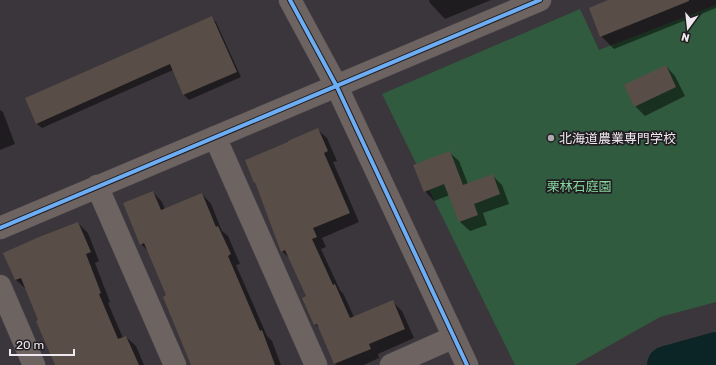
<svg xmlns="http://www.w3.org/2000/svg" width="716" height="365" viewBox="0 0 716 365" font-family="Rubik,'Noto Sans JP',sans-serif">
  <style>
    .green { fill: #305b3e }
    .shadow { fill: #0007 }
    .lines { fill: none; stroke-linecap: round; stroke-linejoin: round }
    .river { stroke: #0b2425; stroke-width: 38 }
    .building { fill: #594e47 }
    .minor-casing { stroke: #575357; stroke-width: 23 }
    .minor { stroke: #6d6462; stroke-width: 22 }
    .cycleway-casing { stroke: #201d21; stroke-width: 6 }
    .cycleway { stroke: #6dadf4; stroke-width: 4 }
    .poi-dot { fill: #afaaaf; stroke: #201d21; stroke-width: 1.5 }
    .labels { text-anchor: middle; stroke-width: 3.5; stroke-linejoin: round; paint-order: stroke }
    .poi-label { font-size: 13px; fill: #ede8ee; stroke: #201d21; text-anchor: start }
    .park-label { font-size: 13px; fill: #86d79d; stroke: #201d21 }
  </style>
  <rect width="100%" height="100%" fill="#3b363b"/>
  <!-- green -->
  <path class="green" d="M716,5V302L660,317L575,365H515L382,94L580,9L599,50Z"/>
  <!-- shadow -->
  <path class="shadow" d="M429,0H491L445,19L430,3Z
    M611,0H716V8L614,49L601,36Z
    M211,17L216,22L241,77L189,100L184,95L173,70L42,128L37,124L26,99Z
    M666,66L675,76L685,96L645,116L635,106Z
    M0,110L3,112L15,144L0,150Z
    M317,129L327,138L337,161L333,162L359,222L322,238L326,247L321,249L340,290L344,295L354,317L392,301L402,311L414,338L378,354L379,358L364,365H337L335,364L321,330L315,324L307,297L291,260L282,251Z
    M449,152L459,161L468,184L492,175L502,185L509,204L483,213L487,225L470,231L460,222L450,195L434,201L425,191Z
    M153,192L162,202L165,209L202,194L211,204L222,231L228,236L240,264L236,265L267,336L272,341L281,365H192L168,296L149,252L141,244Z
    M78,223L88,233L99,261L95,263L110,302L108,303L123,338L126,337L136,346L144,365H55L27,289H26L16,280L5,254Z"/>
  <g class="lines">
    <!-- river -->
    <path class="river" d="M666,365L716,351"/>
  </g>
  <!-- building -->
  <path class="building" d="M608,0H689V1L600,37L589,8Z
    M212,16L237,72L183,95L170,64L36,124L25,98Z
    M666,65L676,87L634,107L624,85Z
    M318,128L328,151L324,153L350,213L313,228L317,237L312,239L333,285L335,284L350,318L393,300L405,329L369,344L371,349L334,364L317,324L314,325L302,298L306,296L285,250L281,252L255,182L254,183L245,160L288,142V141Z
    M450,151L463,185L493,174L500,194L474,204L478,215L459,222L444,184L424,192L413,165Z
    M153,191L161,210L202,193L216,227L218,226L231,254L228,256L260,331L262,330L275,365H191L163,297L166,295L144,243L140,245L123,203Z
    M78,222L91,252L86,254L101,293L99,294L118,339L126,336L139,365H55L36,321L38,320L21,278L15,280L3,253L39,237Z"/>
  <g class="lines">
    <!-- minor casing -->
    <g class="minor-casing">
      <path id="minor" d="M290,0L337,87L467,365
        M215,137L316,365
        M97,186L175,365
        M0,228L540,0
        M0,286L34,365
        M391,365L454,337"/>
    </g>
    <!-- minor -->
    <use href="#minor" class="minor"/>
    <!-- cycleway casing -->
    <g class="cycleway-casing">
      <path id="cycleway" d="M290,0L337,87L467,365
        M0,228L540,0"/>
    </g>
    <!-- cycleway -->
    <use href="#cycleway" class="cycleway"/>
  </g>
  <!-- markers -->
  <circle class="poi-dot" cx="551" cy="138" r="4"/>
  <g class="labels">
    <!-- poi labels -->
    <g class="poi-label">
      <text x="559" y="143">北海道農業専門学校</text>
    </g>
    <!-- park labels -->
    <g class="park-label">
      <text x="579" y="191">栗林石庭園</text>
    </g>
  </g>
  <!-- north arrow -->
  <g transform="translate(688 28) rotate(195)" stroke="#201d21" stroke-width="3" paint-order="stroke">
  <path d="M0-3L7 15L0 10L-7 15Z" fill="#ede8ee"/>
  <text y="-6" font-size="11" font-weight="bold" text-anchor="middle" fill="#ede8ee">N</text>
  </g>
  <!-- scale -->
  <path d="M10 349v6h64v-6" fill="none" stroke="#ede8ee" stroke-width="2"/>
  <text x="16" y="349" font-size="12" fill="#ede8ee" stroke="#201d21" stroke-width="3" paint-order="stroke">20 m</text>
</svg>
